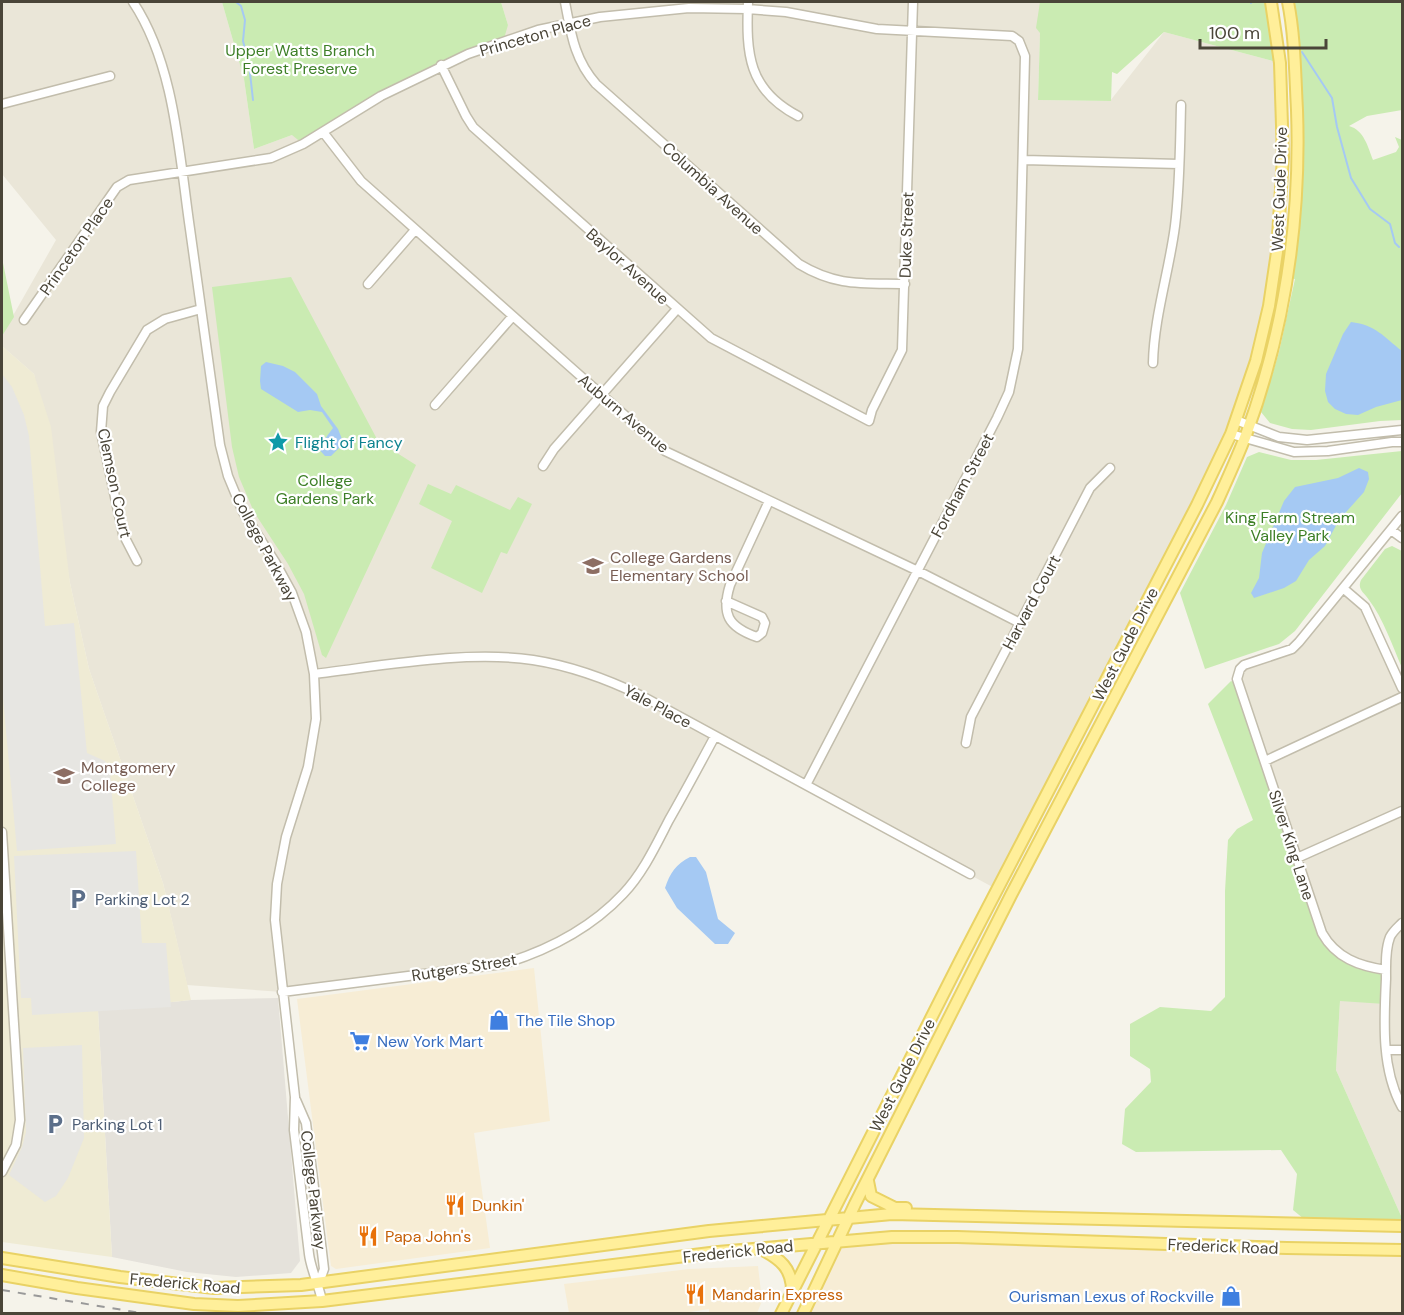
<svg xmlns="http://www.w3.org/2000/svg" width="1404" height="1315" viewBox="0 0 1404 1315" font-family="'DM Sans',sans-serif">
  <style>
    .residential { fill: #eae6d8 }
    .commercial { fill: #f7edd5 }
    .industrial { fill: #e5e2db }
    .education { fill: #efebd4 }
    .green { fill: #caebb2 }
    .parking { fill: #e7e6e2 }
    .water { fill: #a5c9f3 }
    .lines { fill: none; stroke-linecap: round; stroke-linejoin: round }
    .stream { stroke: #a5c9f3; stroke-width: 2 }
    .minor-casing { stroke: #c2bdac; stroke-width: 11 }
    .major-casing { stroke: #e9d265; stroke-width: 14 }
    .minor { stroke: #fff; stroke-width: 8 }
    .major { stroke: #ffef9a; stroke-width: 10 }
    .rail { stroke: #999; stroke-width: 2; stroke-dasharray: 8 8; stroke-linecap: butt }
    .labels { text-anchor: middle; stroke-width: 4.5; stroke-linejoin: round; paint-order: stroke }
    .street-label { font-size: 16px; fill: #4a4538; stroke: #fff }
    .park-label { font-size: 16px; fill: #3d7f27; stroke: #fff }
    .culture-label { font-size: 16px; fill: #0d838f; stroke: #fff; text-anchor: start }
    .education-label { font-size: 16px; fill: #785e54; stroke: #fff; text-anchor: start }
    .service-label { font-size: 16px; fill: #4e5e75; stroke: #fff; text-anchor: start }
    .shop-label { font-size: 16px; fill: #366cbe; stroke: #fff; text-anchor: start }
    .food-label { font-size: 16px; fill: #c56008; stroke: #fff; text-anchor: start }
  </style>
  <rect width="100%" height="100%" fill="#f5f3ea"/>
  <!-- residential -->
  <path class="residential" d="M2,2H222L244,79L254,149L292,135L508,25L501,2H1041L1038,100L1110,101L1164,32L1280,63L1283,157L1269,306L1231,434L998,890L715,736L635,879L589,925L503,964L282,992L187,985L163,883L89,669L70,583L34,374L2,346V335L56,240L2,174Z
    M1344,589L1362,603L1402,688V1218L1336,1070L1340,1001L1367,967L1327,942L1237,674L1240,669L1292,649Z"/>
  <!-- commercial -->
  <path class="commercial" d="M534,968L550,1121L474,1133L490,1248L336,1269L331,1266L297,999Z
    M892,1237L1402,1250V1313L803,1314L839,1241Z
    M758,1266L762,1301L757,1313H709V1309L678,1314L569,1313L564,1284L689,1269Z"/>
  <!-- industrial -->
  <path class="industrial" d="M278,998L300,1261L291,1273L236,1277L187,1272L112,1257L98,1010L191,1000Z"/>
  <!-- education -->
  <path class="education" d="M2,346L34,374L51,427L70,583L89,669L163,883L191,1000L98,1010L112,1257L2,1242Z"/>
  <!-- green -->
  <path class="green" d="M222,2H501L508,25L503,42L441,65L303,144L292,135L254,149L244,79Z
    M1040,2H1271L1280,63L1164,32L1117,74L1112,72L1111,101L1038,100L1040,33L1036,28Z
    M1288,2H1402V110L1367,116L1349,126C1364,130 1368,147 1373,160L1396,152L1399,147L1395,137L1402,140V420L1380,421L1311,430L1292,429L1270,423L1261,412L1279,352L1295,279L1288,278L1297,205Z
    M2,258L14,317L2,336Z
    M291,277L378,441L416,465L326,658L322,655L304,594L288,564L254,512L239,477L232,447L212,287Z
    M1402,451V493L1295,631L1279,644L1205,669L1180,593L1226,505L1247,457L1259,452L1291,460H1316Z
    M428,484L451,494L456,485L510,510L518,497L532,504L507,554L501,552L482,593L431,568L452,521L419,504Z
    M1392,546L1402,551V668C1393,647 1383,618 1369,600C1364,592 1357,590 1361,580L1385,549Z
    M1231,681L1238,684L1317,921L1335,950L1386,970L1385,1004L1340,1001L1336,1070L1402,1218V1223L1304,1219L1293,1210L1297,1174L1281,1150L1136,1152L1122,1144L1125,1109L1151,1082L1150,1069L1130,1056V1024L1160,1007L1211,1011L1225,997V891L1228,840L1237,829L1253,820L1208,704Z"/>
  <!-- parking -->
  <path class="parking" d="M2,374L12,387L24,415L29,436L45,626L74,623L87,753L105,761L110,771L116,844L17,851L2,687Z
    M136,851L142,943H166L171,1007L32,1015L31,998H21L14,856Z
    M82,1045L84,1138L68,1178L56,1196L45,1202L9,1175L22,1147L26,1132L23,1048Z"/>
  <!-- water -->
  <path class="water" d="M1351,322C1376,325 1384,337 1402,351V400L1376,407L1358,415L1346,414L1335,409L1328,402L1325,391L1326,374L1343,334Z
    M266,362L283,366L295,372L317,394L321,406L338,429L342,439L341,446L331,456H325L315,445L317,441L324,440L333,428L322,412L310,410L298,412L261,389L260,381L261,366Z
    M1359,468L1368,472L1369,479L1364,492L1339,520L1325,546L1309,560L1296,581L1284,588L1254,598L1251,593L1259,578L1262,553L1284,501L1295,487L1338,478Z
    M690,857H696L706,872L718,919L735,933L728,944H715L677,908L665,888C670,873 676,864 690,857Z"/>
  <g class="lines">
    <!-- stream -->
    <path class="stream" d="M236,2L241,6L245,20L243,41L249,64L253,100
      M1251,2V3
      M1302,52L1332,98L1337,127L1351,178L1370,209L1390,224L1395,243L1399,247"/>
    <!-- minor casing -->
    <g class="minor-casing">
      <path id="minor" d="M133,2C175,65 179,154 190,229C200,301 210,373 220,445L228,476L243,512L275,562L292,593L306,632L314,674L316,719L308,767L286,837L277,884L275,920L295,1097L294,1130L309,1254C311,1270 319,1285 322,1301
        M565,2C571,33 574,59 596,84L799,264C837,287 863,283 905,284
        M748,2C746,54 748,90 798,116
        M441,65L466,116L473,127L711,338L869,421L872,410L902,350L913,2
        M2,104L110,76
        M323,132L361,181L665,451L918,571L1020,623
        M1024,160L1179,164
        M368,284L415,230
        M24,320L117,187L129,180L271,158L303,144L381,96L468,54L538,30L600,17L689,8L747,9L786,12L877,29L1012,36L1019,41L1025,56L1018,349L1009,392L997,418L806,785
        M1153,363C1154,317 1169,272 1175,226C1180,186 1180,145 1181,105
        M435,405L512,317
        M1236,420L1279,437L1307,440L1402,430
        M1231,434L1294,452L1328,451L1392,442H1402
        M543,466L554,449L677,309
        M1391,530L1402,538
        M137,561L123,534L101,432L103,406L110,392L147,330L165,319L201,309
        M1344,589L1365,607L1402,688
        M726,601L762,617L765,623L762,633L757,637C728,627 721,614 730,585L769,501
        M314,674C382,666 466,650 533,660C572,666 607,679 642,696L970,874
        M966,743L971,717L1020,623L1090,488L1110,468
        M1265,761L1402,697
        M2,832L20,1120L16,1145L2,1172
        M1297,858L1402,811
        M1402,923C1398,927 1393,931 1390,937C1385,950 1386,965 1386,979C1384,1021 1381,1069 1402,1107
        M1386,970C1359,966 1336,958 1322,933L1237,679L1240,669L1244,665L1292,649L1299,642L1402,516
        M282,992L503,964C549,950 590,929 623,894C643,873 656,845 669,820C685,792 700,764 715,736
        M1386,1050H1402
        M296,1100L306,1123L322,1252L324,1269L319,1283"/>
    </g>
    <!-- major casing -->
    <g class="major-casing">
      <path id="major" d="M868,1181L871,1196L895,1208H906
        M761,1249C780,1259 792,1268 792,1291
        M2,1258L120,1277L214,1288L301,1285L709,1231L892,1214L1402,1226
        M2,1275L77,1288L194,1304L238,1306L322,1301L718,1252L892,1237H957L1287,1248L1402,1250
        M781,1314L960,961L1197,505L1231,434L1256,361L1269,306L1277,252L1283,157L1280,63L1271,2
        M803,1314L855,1204L1011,895L1217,502C1227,480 1237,458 1246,435C1285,329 1301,223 1297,110C1295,74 1295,37 1288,2"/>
    </g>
    <!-- minor -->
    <use href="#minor" class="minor"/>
    <!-- major -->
    <use href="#major" class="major"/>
    <!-- rail -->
    <path class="rail" d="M2,1290L147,1314"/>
  </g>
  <!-- icons -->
  <defs>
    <g id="sight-bare" transform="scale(1.62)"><path d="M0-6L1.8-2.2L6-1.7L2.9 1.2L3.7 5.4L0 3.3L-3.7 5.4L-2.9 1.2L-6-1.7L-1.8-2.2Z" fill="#0f9aa8" stroke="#fff" stroke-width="2.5" paint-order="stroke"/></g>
    <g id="school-bare" transform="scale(1.62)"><path d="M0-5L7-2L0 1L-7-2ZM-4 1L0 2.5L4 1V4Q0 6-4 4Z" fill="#8d6e63" stroke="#fff" stroke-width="2.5" paint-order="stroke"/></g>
    <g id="university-bare" transform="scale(1.62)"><path d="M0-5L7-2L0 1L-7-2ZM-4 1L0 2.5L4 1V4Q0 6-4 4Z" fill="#8d6e63" stroke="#fff" stroke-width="2.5" paint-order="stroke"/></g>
    <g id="parking-bare" transform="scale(1.62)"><path d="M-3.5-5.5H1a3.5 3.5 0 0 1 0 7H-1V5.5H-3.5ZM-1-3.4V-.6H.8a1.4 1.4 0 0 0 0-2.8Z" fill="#5c6f8a" stroke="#fff" stroke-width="2.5" paint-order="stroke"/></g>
    <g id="shop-bare" transform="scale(1.62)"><path d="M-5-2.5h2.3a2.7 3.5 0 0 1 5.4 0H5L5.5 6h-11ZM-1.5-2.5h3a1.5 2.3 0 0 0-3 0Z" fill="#3f7fe0" stroke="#fff" stroke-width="2.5" paint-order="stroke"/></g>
    <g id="supermarket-bare" transform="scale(1.62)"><path d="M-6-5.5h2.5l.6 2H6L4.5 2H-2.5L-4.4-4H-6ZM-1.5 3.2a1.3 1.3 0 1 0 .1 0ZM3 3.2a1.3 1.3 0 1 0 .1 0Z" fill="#3f7fe0" stroke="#fff" stroke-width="2.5" paint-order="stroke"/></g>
    <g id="restaurant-bare" transform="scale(1.62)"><path d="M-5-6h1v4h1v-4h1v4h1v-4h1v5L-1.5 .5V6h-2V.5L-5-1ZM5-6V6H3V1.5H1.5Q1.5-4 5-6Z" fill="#e8710a" stroke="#fff" stroke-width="2.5" paint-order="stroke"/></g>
  </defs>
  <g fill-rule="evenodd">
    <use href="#sight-bare" x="278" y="442"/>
    <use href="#school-bare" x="593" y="566"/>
    <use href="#university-bare" x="64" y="776"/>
    <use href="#parking-bare" x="78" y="899"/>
    <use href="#shop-bare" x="499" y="1020"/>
    <use href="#supermarket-bare" x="360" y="1041"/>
    <use href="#parking-bare" x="55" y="1124"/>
    <use href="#restaurant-bare" x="455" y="1205"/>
    <use href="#restaurant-bare" x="368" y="1236"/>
    <use href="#restaurant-bare" x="695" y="1294"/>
    <use href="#shop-bare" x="1231" y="1296"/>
  </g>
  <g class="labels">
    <!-- street labels -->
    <g class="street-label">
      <text transform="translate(535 35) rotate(-16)" y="6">Princeton Place</text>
      <text transform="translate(713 188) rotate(42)" y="6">Columbia Avenue</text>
      <text transform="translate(1279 189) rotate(-88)" y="6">West Gude Drive</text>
      <text transform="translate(906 235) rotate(-88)" y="6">Duke Street</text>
      <text transform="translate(76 246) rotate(-55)" y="6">Princeton Place</text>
      <text transform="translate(628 266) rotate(42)" y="6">Baylor Avenue</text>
      <text transform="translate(624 413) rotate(40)" y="6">Auburn Avenue</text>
      <text transform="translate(115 483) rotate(78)" y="6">Clemson Court</text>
      <text transform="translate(962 485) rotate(-62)" y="6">Fordham Street</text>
      <text transform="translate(265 547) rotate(62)" y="6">College Parkway</text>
      <text transform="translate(1031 602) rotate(-62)" y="6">Harvard Court</text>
      <text transform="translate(1125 644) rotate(-63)" y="6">West Gude Drive</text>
      <text transform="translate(658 706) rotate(28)" y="6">Yale Place</text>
      <text transform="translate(1292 845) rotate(72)" y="6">Silver King Lane</text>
      <text transform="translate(464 967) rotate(-9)" y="6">Rutgers Street</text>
      <text transform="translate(902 1075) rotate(-63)" y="6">West Gude Drive</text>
      <text transform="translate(314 1190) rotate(83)" y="6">College Parkway</text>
      <text transform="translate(1223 1246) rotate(2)" y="6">Frederick Road</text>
      <text transform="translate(738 1251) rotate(-6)" y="6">Frederick Road</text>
      <text transform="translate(185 1283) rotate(5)" y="6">Frederick Road</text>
    </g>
    <!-- park labels -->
    <g class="park-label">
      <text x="300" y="56">Upper Watts Branch<tspan x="300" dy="18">Forest Preserve</tspan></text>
      <text x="325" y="486">College<tspan x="325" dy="18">Gardens Park</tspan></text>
      <text x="1290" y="523">King Farm Stream<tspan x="1290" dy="18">Valley Park</tspan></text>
    </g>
    <!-- culture labels -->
    <g class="culture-label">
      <text x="295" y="448">Flight of Fancy</text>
    </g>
    <!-- education labels -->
    <g class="education-label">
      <text x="610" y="563">College Gardens<tspan x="610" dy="18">Elementary School</tspan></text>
      <text x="81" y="773">Montgomery<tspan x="81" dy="18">College</tspan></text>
    </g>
    <!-- service labels -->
    <g class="service-label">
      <text x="95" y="905">Parking Lot 2</text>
      <text x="72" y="1130">Parking Lot 1</text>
    </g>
    <!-- shop labels -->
    <g class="shop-label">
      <text x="516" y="1026">The Tile Shop</text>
      <text x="377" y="1047">New York Mart</text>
      <text x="1214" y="1302" text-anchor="end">Ourisman Lexus of Rockville</text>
    </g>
    <!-- food labels -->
    <g class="food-label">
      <text x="472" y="1211">Dunkin'</text>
      <text x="385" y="1242">Papa John's</text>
      <text x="712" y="1300">Mandarin Express</text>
    </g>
  </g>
  <!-- border -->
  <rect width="1404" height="1315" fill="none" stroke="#4a4538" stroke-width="6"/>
  <!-- scale -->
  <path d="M1200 39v9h126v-9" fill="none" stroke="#4a4538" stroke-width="3"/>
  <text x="1209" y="39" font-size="18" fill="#4a4538" stroke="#ffffff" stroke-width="4.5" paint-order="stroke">100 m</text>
</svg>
